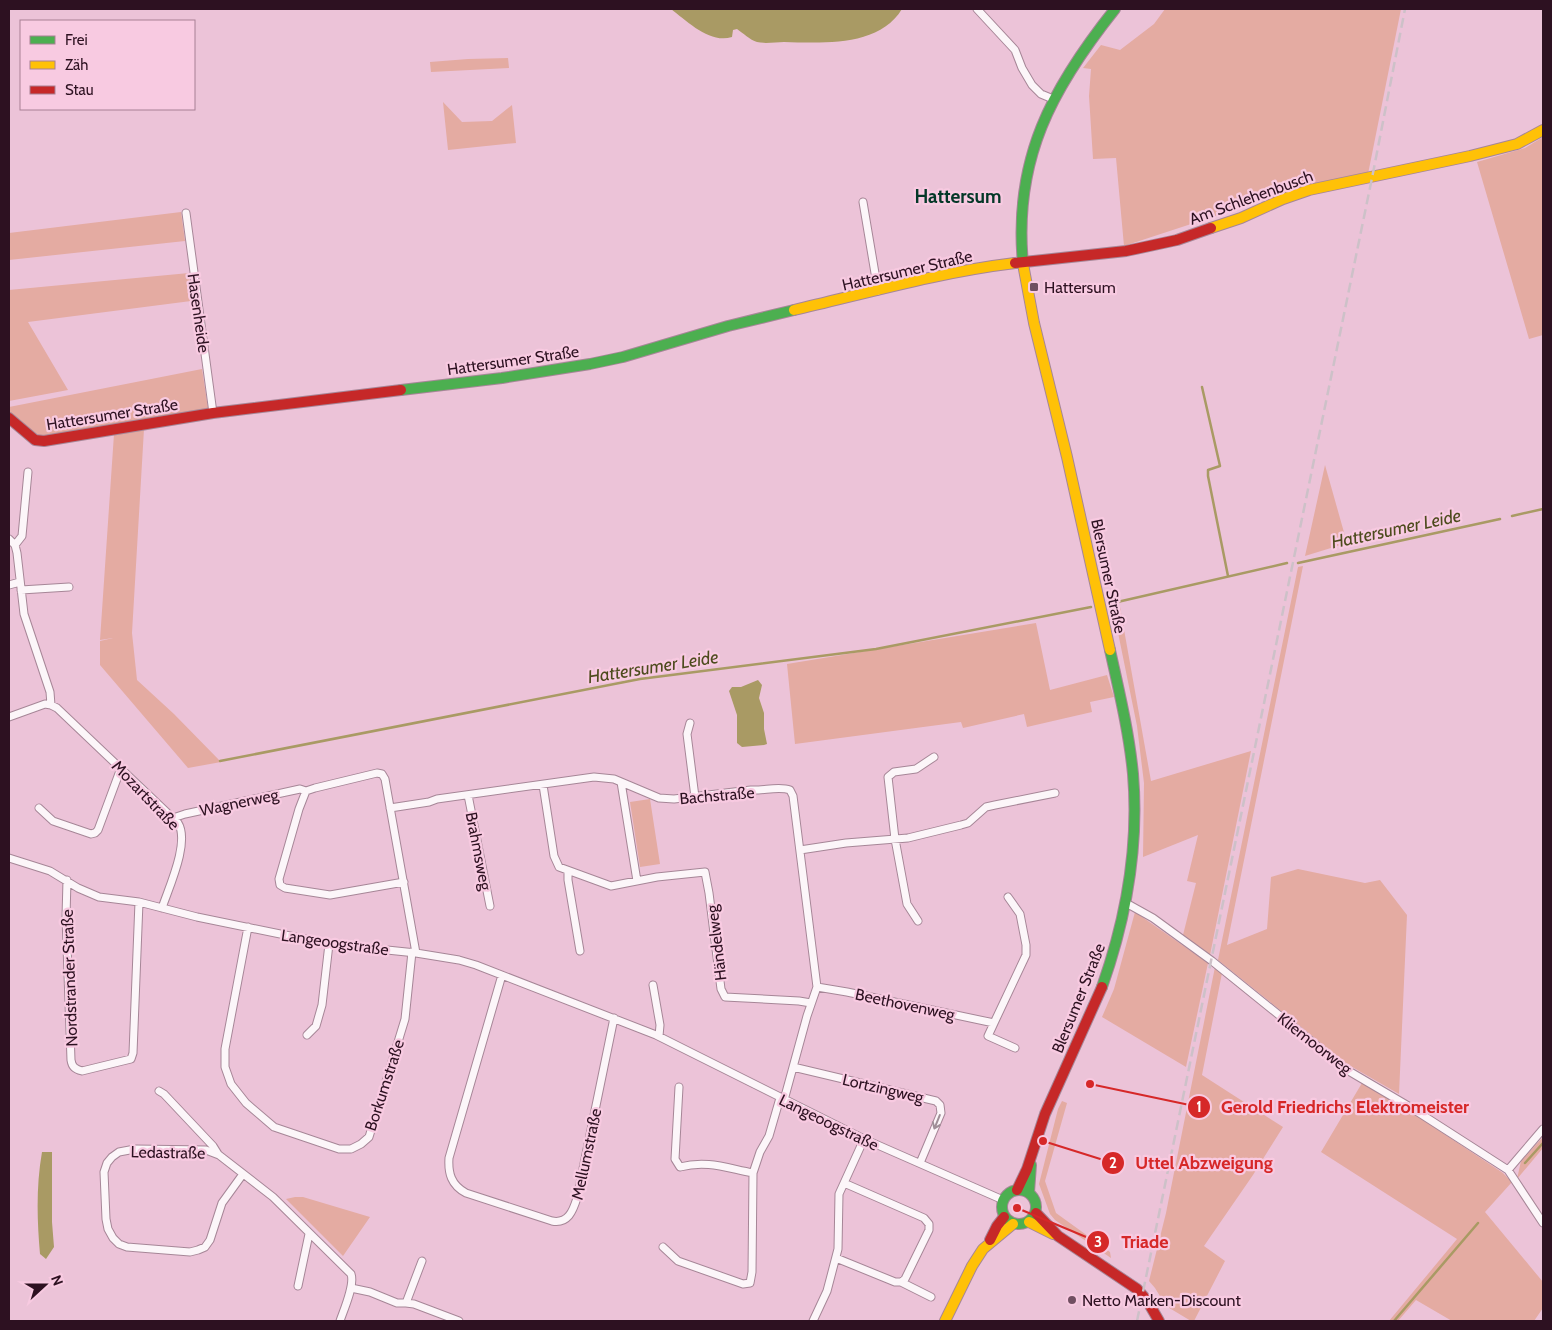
<svg xmlns="http://www.w3.org/2000/svg" width="1552" height="1330" viewBox="0 0 1552 1330" font-family="Cabin,sans-serif">
  <style>
    .green { fill: #e4aba2 }
    .water { fill: #a99a64 }
    .lines { fill: none; stroke-linecap: round; stroke-linejoin: round }
    .stream { stroke: #a99a64; stroke-width: 2.5 }
    .street-casing { stroke: #a68697; stroke-width: 9 }
    .fast-casing { stroke: #a68697; stroke-width: 12 }
    .slow-casing { stroke: #a68697; stroke-width: 12 }
    .jam-casing { stroke: #a68697; stroke-width: 12 }
    .street { stroke: #fcf6f9; stroke-width: 7 }
    .fast { stroke: #4caf50; stroke-width: 10 }
    .slow { stroke: #ffc107; stroke-width: 10 }
    .jam { stroke: #c62828; stroke-width: 10 }
    .rail { stroke: #cdc1c8; stroke-width: 2.5; stroke-dasharray: 10 5; stroke-linecap: butt }
    .oneway { stroke: #9f8f98 }
    .poi-dot { fill: #704f61; stroke: #f8cae1; stroke-width: 2 }
    .labels { text-anchor: middle; stroke-width: 4.5; stroke-linejoin: round; paint-order: stroke }
    .street-label { font-size: 16px; fill: #2d1121; stroke: #f8cae1 }
    .poi-label { font-size: 16px; fill: #2d1121; stroke: #f8cae1; text-anchor: start }
    .water-label { font-size: 18px; font-style: italic; fill: #4d4b1d; stroke: #f8cae1 }
    .quarter-label { font-size: 19px; font-weight: bold; fill: #043828; stroke: #f8cae1 }
    .leader { fill: none; stroke: #d62828; stroke-width: 2 }
    .callout-dot { fill: #d62828; stroke: #f8cae1; stroke-width: 2 }
    .mark-label { font-size: 15px; text-anchor: middle; font-weight: bold; fill: #fff }
    .callout-label { font-size: 18px; text-anchor: middle; font-weight: bold; fill: #d62828; stroke: #f8cae1; stroke-width: 4.5; stroke-linejoin: round; paint-order: stroke }
  </style>
  <rect width="100%" height="100%" fill="#ecc3d8"/>
  <!-- green -->
  <path class="green" d="M1165,9H1401L1368,174L1310,185L1124,246L1116,158L1093,159L1089,96L1091,69L1083,68L1101,45L1120,50L1154,24Z
    M508,58L509,68L431,72L430,62L468,59Z
    M443,102L462,122L492,121L512,105L516,143L448,150Z
    M1543,137V335L1529,339L1477,162L1525,148Z
    M181,212L185,241L9,260V233Z
    M189,273L191,301L28,322L68,390L9,401V290Z
    M202,369L208,408L62,437C32,436 30,433 9,413V407Z
    M144,429L132,633L137,680L174,714L221,762L188,768L100,665V641L113,638L100,640L114,434Z
    M1325,465L1347,543L1305,556Z
    M1303,566L1227,945L1267,929L1271,877L1298,869L1365,883L1380,880L1407,915L1399,1094L1347,1064L1218,960L1298,567Z
    M1120,607L1151,781L1251,751L1210,955L1183,935L1196,883L1187,881L1198,835L1143,857L1144,783L1137,726L1113,608Z
    M1036,623L1050,690L1107,675L1114,697L1090,702L1092,712L1027,727L1024,714L963,728L961,722L795,744L787,664Z
    M650,799L660,864L640,867L630,802Z
    M1135,912L1208,963L1186,1067L1102,1017L1114,989Z
    M1215,967L1222,973L1202,1075L1283,1127L1253,1175L1204,1246L1225,1261L1194,1321H1191L1166,1306L1155,1288L1149,1281L1166,1213Z
    M1362,1083L1408,1110L1503,1173L1512,1182L1485,1212L1543,1282V1308L1534,1321H1452L1416,1300L1398,1321H1389L1457,1239L1321,1152Z
    M1062,1101L1067,1103L1045,1181L1056,1213L1110,1252L1111,1258L1055,1220L1050,1214L1039,1184L1058,1109Z
    M1543,1137V1148L1517,1179L1521,1161Z
    M295,1197H303L370,1217L343,1256L286,1199Z"/>
  <!-- water -->
  <path class="water" d="M671,9H902C879,47 823,43 784,42C776,42 765,44 757,42C750,40 743,33 737,29L733,30L732,37C710,44 688,22 671,9Z
    M758,680L762,685L759,698L764,713V729L767,744L764,745L742,747L737,743V715L729,691L732,687H741Z
    M42,1152H52V1222L54,1247L46,1259L40,1254C37,1220 36,1186 42,1152Z"/>
  <g class="lines">
    <!-- stream -->
    <path class="stream" d="M1202,387L1220,466L1208,470V476L1228,576
      M1512,516L1543,509
      M1298,563L1500,519
      M1113,603L1287,563
      M220,761L640,679L876,649L1091,607
      M1525,1163L1543,1143
      M1394,1321L1478,1223"/>
    <!-- street casing -->
    <g class="street-casing">
      <path id="street" d="M977,9L1015,50L1022,68L1032,85L1041,94L1053,99
        M863,202L878,291
        M186,213L213,413
        M9,539L15,545L17,553L24,614L50,692L51,705
        M15,545L22,536L28,472
        M9,585L20,582
        M21,590L69,587
        M9,717L45,704L51,705L57,708L178,823C190,842 169,887 162,908
        M690,723L687,734L695,797
        M621,782L637,881
        M543,785L554,856L559,867L611,886L657,877L705,872L709,893L721,989L725,997L799,1001L811,1003
        M306,791L299,809L279,879L280,885L285,888L330,895L404,882
        M468,795L490,906
        M39,808L53,821L91,834L95,833L98,830L121,768
        M390,808L429,802L437,799L594,777L614,779L659,798L674,799L751,790C763,791 779,786 790,790L793,796L817,987L807,1016L784,1100
        M173,818L185,814L300,789L306,791L315,788L377,773L382,774L385,779L416,953
        M800,850L846,843L908,838L961,825L968,823L986,807L995,805L1055,793
        M9,858L50,871L78,888L99,897L139,902L197,917L329,944L416,953L459,960L476,965L656,1035L864,1139L1003,1200
        M568,871V880L580,951
        M67,880L66,917L71,1060C72,1067 75,1069 82,1071L131,1059L133,1053L139,902
        M1126,903L1153,918L1212,961L1347,1070L1410,1107L1508,1170L1543,1223
        M918,921L907,904L895,839L888,777L894,772L916,769L934,757
        M248,927L225,1049V1067L231,1084L246,1103L274,1127L339,1149H351L361,1144L369,1137L405,1019L412,952
        M502,975L449,1158C448,1173 451,1185 466,1193L552,1221C568,1224 573,1211 577,1198L614,1018
        M653,985L660,1025L659,1036
        M817,987L847,992L994,1023L1026,955V945L1020,914L1008,897
        M994,1023L988,1036L1015,1048
        M307,1035L316,1026L322,1005L329,944
        M793,1067L936,1101L940,1105L941,1113L920,1163
        M679,1087L675,1159L680,1167C707,1160 726,1168 753,1173
        M159,1091L164,1094L213,1146L218,1154
        M1508,1170L1543,1129
        M243,1174L222,1203L210,1240L205,1247L198,1250L190,1252L127,1247L119,1244L113,1238L108,1229L106,1219L104,1172L107,1163L112,1157L119,1152L135,1149L206,1150L219,1155L273,1197L351,1274C355,1285 344,1309 340,1321
        M663,1247L678,1261L743,1284L750,1283L752,1272L753,1173L760,1152L769,1136L780,1098
        M836,1258L895,1282H901L905,1279L929,1230V1224L924,1218L844,1183
        M901,1282L931,1297
        M298,1286L309,1234
        M351,1288L370,1292L397,1303H406L422,1261
        M406,1303L414,1304L459,1321
        M813,1321L827,1291L838,1249L839,1194L864,1139"/>
    </g>
    <!-- fast casing -->
    <g class="fast-casing">
      <path id="fast" d="M1023,264C1013,159 1052,88 1115,9
        M401,390L502,378L590,364L623,357L728,326L794,310
        M1102,987C1126,919 1139,846 1133,774C1129,732 1119,691 1110,650
        M1002 1207a17 17 0 1 1 34 0a17 17 0 1 1-34 0Z
        M1029,1192L1031,1165"/>
    </g>
    <!-- slow casing -->
    <g class="slow-casing">
      <path id="slow" d="M1211,228L1241,218L1283,199L1309,190L1470,156L1517,144L1543,130
        M1023,264L1034,323L1067,457L1110,650
        M794,310C867,293 940,272 1015,263
        M1029,1222L1053,1234
        M945,1321L972,1266L983,1249L1013,1224"/>
    </g>
    <!-- jam casing -->
    <g class="jam-casing">
      <path id="jam" d="M1015,263L1126,251L1177,240L1211,228
        M9,418L35,440L44,441L213,413L401,390
        M1017,1190L1027,1169L1045,1114L1102,987
        M1036,1213L1058,1236L1137,1289L1148,1302L1159,1321
        M990,1240L997,1226L1004,1217"/>
    </g>
    <!-- street -->
    <use href="#street" class="street"/>
    <!-- fast -->
    <use href="#fast" class="fast"/>
    <!-- slow -->
    <use href="#slow" class="slow"/>
    <!-- jam -->
    <use href="#jam" class="jam"/>
    <!-- rail -->
    <path class="rail" d="M1137,1321L1372,178L1405,9"/>
  </g>
  <!-- one-way arrows -->
  <defs><path id="oneway-shaft" d="M-6 0H5M1.5-3L5.5 0L1.5 3" fill="none" stroke-width="1.6" stroke-linecap="round" stroke-linejoin="round" transform="scale(1.25)"/></defs>
  <use class="oneway" href="#oneway-shaft" transform="translate(937 1122) rotate(112)"/>
  <!-- markers -->
  <g class="poi-dot">
    <rect x="1029" y="282" width="10" height="10" rx="2.5"/>
    <circle cx="1072" cy="1300" r="5"/>
  </g>
  <g class="labels">
    <!-- street labels -->
    <g class="street-label">
      <text transform="translate(1251 197) rotate(-20)" y="6">Am Schlehenbusch</text>
      <text transform="translate(907 270) rotate(-13)" y="6">Hattersumer Straße</text>
      <text transform="translate(199 313) rotate(82)" y="6">Hasenheide</text>
      <text transform="translate(513 360) rotate(-8)" y="6">Hattersumer Straße</text>
      <text transform="translate(112 414) rotate(-9)" y="6">Hattersumer Straße</text>
      <text transform="translate(1109 576) rotate(78)" y="6">Blersumer Straße</text>
      <text transform="translate(146 795) rotate(46)" y="6">Mozartstraße</text>
      <text transform="translate(717 795) rotate(-5)" y="6">Bachstraße</text>
      <text transform="translate(239 802) rotate(-12)" y="6">Wagnerweg</text>
      <text transform="translate(479 851) rotate(79)" y="6">Brahmsweg</text>
      <text transform="translate(335 942) rotate(8)" y="6">Langeoogstraße</text>
      <text transform="translate(716 943) rotate(-97)" y="6">Händelweg</text>
      <text transform="translate(69 978) rotate(-92)" y="6">Nordstrander Straße</text>
      <text transform="translate(1078 998) rotate(-68)" y="6">Blersumer Straße</text>
      <text transform="translate(905 1004) rotate(12)" y="6">Beethovenweg</text>
      <text transform="translate(1315 1043) rotate(38)" y="6">Kliemoorweg</text>
      <text transform="translate(384 1085) rotate(-72)" y="6">Borkumstraße</text>
      <text transform="translate(883 1088) rotate(13)" y="6">Lortzingweg</text>
      <text transform="translate(829 1122) rotate(26)" y="6">Langeoogstraße</text>
      <text transform="translate(168 1152) rotate(1)" y="6">Ledastraße</text>
      <text transform="translate(586 1154) rotate(-78)" y="6">Mellumstraße</text>
    </g>
    <!-- poi labels -->
    <g class="poi-label">
      <text x="1044" y="293">Hattersum</text>
      <text x="1082" y="1306">Netto Marken-Discount</text>
    </g>
    <!-- water labels -->
    <g class="water-label">
      <text transform="translate(1396 529) rotate(-12)" y="6">Hattersumer Leide</text>
      <text transform="translate(653 667) rotate(-9)" y="6">Hattersumer Leide</text>
    </g>
    <!-- quarter labels -->
    <g class="quarter-label">
      <text x="958" y="203">Hattersum</text>
    </g>
  </g>
  <!-- callouts -->
  <path class="leader" d="M1090 1084L1199 1107M1043 1141L1113 1163M1017 1208L1098 1242"/>
  <g class="callout-dot">
    <circle cx="1090" cy="1084" r="5"/>
    <circle cx="1043" cy="1141" r="5"/>
    <circle cx="1017" cy="1208" r="5"/>
    <circle cx="1199" cy="1107" r="12"/>
    <circle cx="1113" cy="1163" r="12"/>
    <circle cx="1098" cy="1242" r="12"/>
  </g>
  <g class="mark-label">
    <text x="1199" y="1112">1</text>
    <text x="1113" y="1168">2</text>
    <text x="1098" y="1247">3</text>
  </g>
  <g class="callout-label">
    <text x="1345" y="1113">Gerold Friedrichs Elektromeister</text>
    <text x="1204" y="1169">Uttel Abzweigung</text>
    <text x="1145" y="1248">Triade</text>
  </g>
  <!-- border -->
  <rect width="1552" height="1330" fill="none" stroke="#2d1121" stroke-width="20"/>
  <!-- legend -->
  <rect x="20" y="20" width="175" height="90" fill="#f8cae1" stroke="#a78094"/>
  <rect x="30" y="36" width="25" height="8" fill="#4caf50" stroke="#a78094"/>
  <text x="65" y="45" font-size="15" fill="#2d1121">Frei</text>
  <rect x="30" y="61" width="25" height="8" fill="#ffc107" stroke="#a78094"/>
  <text x="65" y="70" font-size="15" fill="#2d1121">Zäh</text>
  <rect x="30" y="86" width="25" height="8" fill="#c62828" stroke="#a78094"/>
  <text x="65" y="95" font-size="15" fill="#2d1121">Stau</text>
  <!-- north arrow -->
  <g transform="translate(45 1285) rotate(69)" stroke="#f8cae1" stroke-width="4" paint-order="stroke">
  <path d="M0-4L9 19L0 12L-9 19Z" fill="#2d1121"/>
  <text y="-8" font-size="14" font-weight="bold" text-anchor="middle" fill="#2d1121">N</text>
  </g>
</svg>
